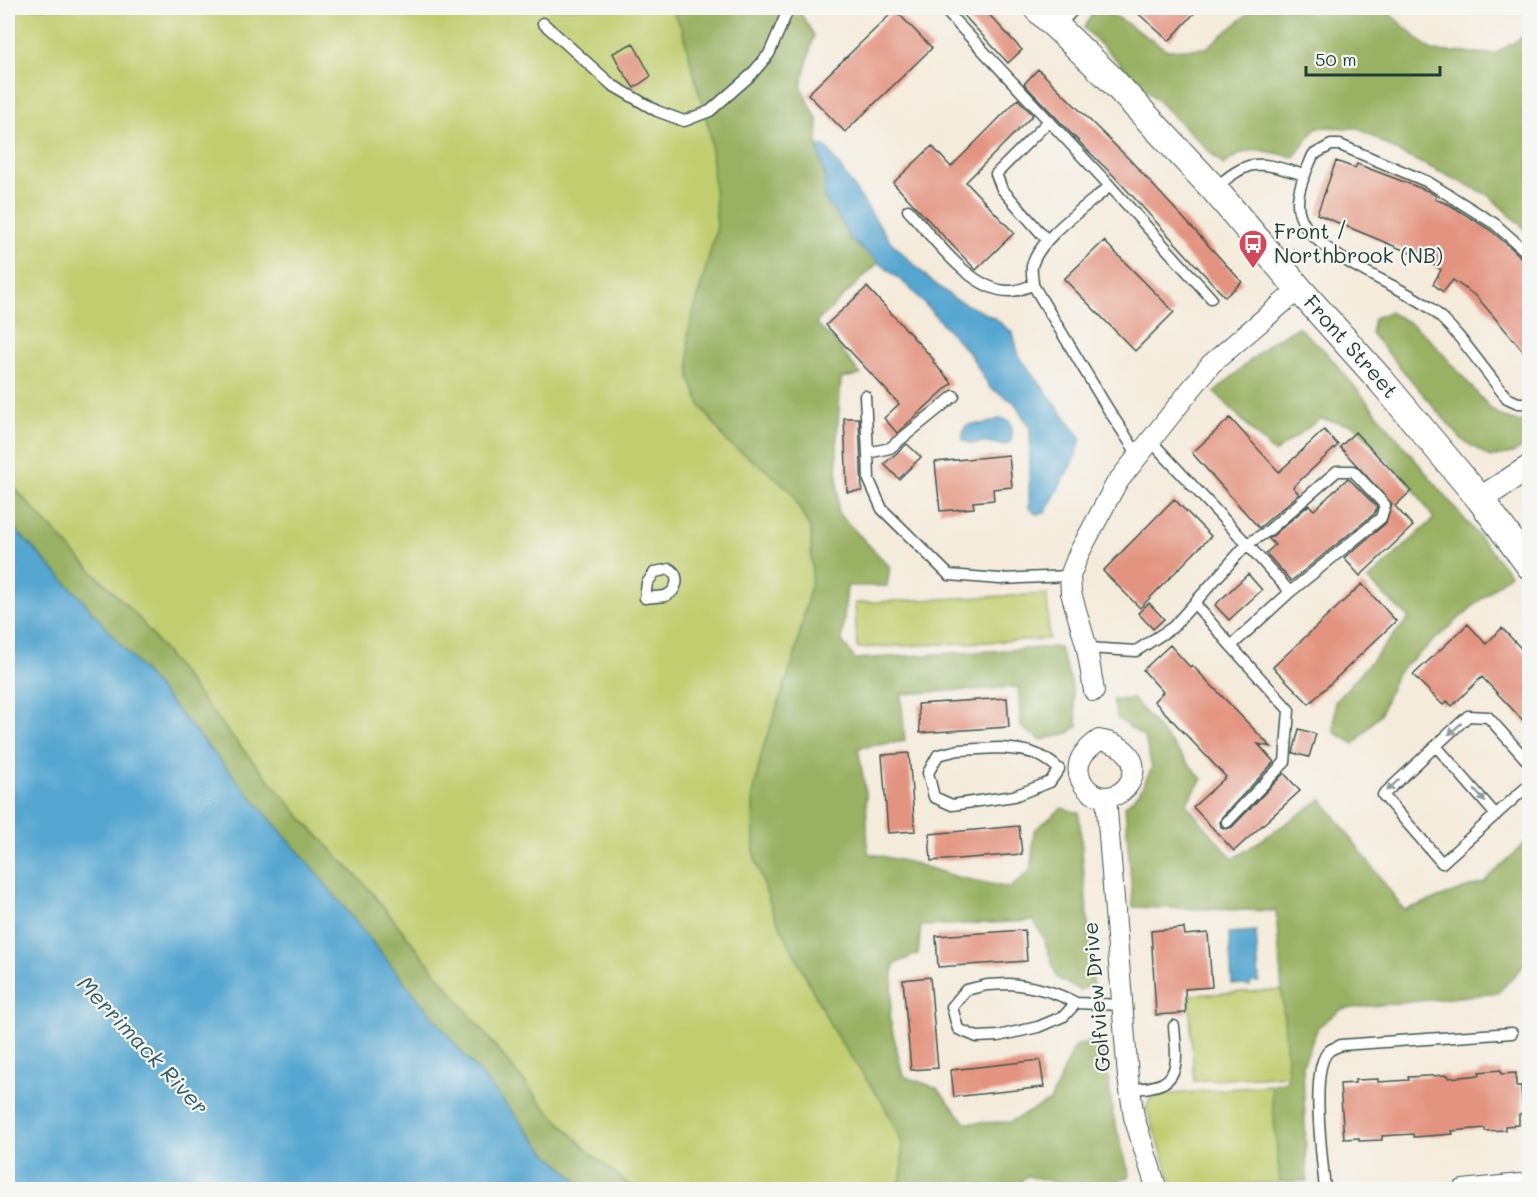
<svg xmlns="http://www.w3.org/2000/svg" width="1537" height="1197" viewBox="0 0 1537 1197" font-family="Mali,sans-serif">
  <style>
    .green { fill: #c1ce70; stroke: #708652; stroke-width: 1.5 }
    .forest { fill: #98b162; stroke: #5c774b; stroke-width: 1.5 }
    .water { fill: #55a6d0; stroke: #3a7282; stroke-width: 1.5 }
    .building { fill: #e39480 }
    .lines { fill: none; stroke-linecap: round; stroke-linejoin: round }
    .service-casing { stroke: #3f574d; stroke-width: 13 }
    .minor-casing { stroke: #3f574d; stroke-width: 22 }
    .tertiary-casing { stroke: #3f574d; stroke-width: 26 }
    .secondary-casing { stroke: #3f574d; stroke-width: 29 }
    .service { stroke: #fff; stroke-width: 10 }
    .minor { stroke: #fff; stroke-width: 20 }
    .tertiary { stroke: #fff; stroke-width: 24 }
    .secondary { stroke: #fff; stroke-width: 27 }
    .oneway { fill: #8f9e9a }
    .labels { text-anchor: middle; stroke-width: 4.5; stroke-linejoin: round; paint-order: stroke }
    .poi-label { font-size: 21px; fill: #1f3d34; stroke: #f6f6f2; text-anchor: start }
    .street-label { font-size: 21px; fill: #1f3d34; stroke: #f6f6f2 }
    .water-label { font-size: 22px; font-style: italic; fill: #2f5c63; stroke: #f6f6f2 }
  </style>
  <rect width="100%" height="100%" fill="#f6f6f2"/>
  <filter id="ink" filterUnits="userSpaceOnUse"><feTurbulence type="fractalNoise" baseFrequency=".0167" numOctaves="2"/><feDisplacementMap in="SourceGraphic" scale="12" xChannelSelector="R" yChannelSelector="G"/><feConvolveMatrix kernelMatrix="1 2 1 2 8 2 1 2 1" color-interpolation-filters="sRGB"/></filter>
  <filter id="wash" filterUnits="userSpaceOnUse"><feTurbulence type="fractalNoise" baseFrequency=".008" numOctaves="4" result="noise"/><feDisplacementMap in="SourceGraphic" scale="24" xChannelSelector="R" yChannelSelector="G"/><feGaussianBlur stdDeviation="1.35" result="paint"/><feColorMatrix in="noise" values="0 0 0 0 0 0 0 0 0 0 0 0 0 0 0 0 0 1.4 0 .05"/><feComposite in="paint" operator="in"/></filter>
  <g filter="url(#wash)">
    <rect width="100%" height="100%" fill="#f4ebdb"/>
    <!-- green -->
    <path class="green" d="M8,8H670L682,29L710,133L717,227L688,333L700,405L728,443L761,466L791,491L811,531L812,579L794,659L763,748L753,795L754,855L773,912L834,1032L884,1105L902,1143V1171L899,1189L638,1190L627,1183L589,1152L541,1103L367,887L307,824L227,731L137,616L77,556L8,481Z
      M1047,594L1049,639L857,648L855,603Z
      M1283,990L1288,1075L1194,1081L1189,995Z
      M1271,1085L1280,1182L1190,1189L1172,1183L1146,1107L1152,1096Z"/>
    <!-- forest -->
    <path class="forest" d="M670,8H797L814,35L801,87L818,121L817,145L825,177L824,198L840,219L850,239L879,262L816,323L834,341L861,375L841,378L837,439L838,513L890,567L887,586H847L842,641L855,659L1059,647L1071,682L1078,726L1068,733L1041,740L1021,727L1018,687L901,694L905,741L858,748L866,793L868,853L917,864L957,877L1010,888L1031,870L1034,831L1062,808L1079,813L1093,985L1079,990L1057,978L1044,939L1034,921L921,926L918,954L894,964L890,1020L903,1076L937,1088L966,1123L1010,1122L1050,1101L1075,1046L1103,1037L1113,1115L1130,1176L1102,1189H1063L1055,1182L1027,1176L1012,1189H899L902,1171V1143L884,1105L834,1032L773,912L754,855L753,795L763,748L794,659L812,579L811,531L791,491L761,466L728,443L700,405L690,378L688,333L717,227L710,133L682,29Z
      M1255,8H1383L1432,51L1495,54L1529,33V233L1488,195L1402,154L1358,128L1317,127L1294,157C1262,151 1251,143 1223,165L1084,28L1094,11L1117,17L1167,50L1206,48Z
      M1389,312L1410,323L1429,338L1490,408C1500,416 1516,426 1529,419V444L1513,453L1490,457L1462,440L1371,333L1374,318Z
      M1298,327L1325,351L1510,574L1397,673L1381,713L1354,744L1334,732L1335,702L1409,618L1368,580L1434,519L1411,485L1354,425L1320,419L1274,453L1215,392L1271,342Z
      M8,481L77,556L137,616L227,731L307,824L367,887L541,1103L589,1152L627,1183L638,1189H586L546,1152L455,1044L309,864L79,596L8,522Z
      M1133,699L1202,779L1186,804L1233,859L1322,799L1404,910L1484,882L1529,839V959L1498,993L1342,1009L1318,1027L1303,1065L1307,1181L1280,1182L1271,1085L1286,1081L1288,1075L1276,911L1133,907L1125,806L1139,793L1152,768L1145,738L1117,718L1113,700Z"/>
    <!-- water -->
    <path class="water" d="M817,145L827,148L890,241L928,278L955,299L994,318L1013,333L1019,356L1081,438L1076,456L1045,513L1036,514L1029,508L1030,428L1014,402L990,388L970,354L909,287L850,239L840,219L824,198L825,176Z
      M1001,418L1009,421C1014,430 1015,446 1000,445C995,444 990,442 986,442C976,442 972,447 963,440V432L966,426L973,424H984Z
      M8,522L79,596L309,864L455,1044L546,1152L586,1189L10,1190L8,1187Z
      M1256,931L1259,982H1251L1250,986L1232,984L1229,933Z"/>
    <g id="blocks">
      <!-- building -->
      <path class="building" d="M957,8H983L1022,50L1008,63Z
        M1132,8H1199L1169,41Z
        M895,10L932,48L845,132L808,94Z
        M633,43L651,76L634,88L621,69L613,53Z
        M1038,69L1130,160L1242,282L1225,297L1114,176L1087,150L1024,84Z
        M1018,99L1033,115L966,182L1014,233L976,270L893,183L932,146L951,167Z
        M1336,161L1355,168L1357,164L1428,191L1436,196L1435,199L1450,205L1490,230L1517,253L1530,269V359L1477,297L1453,280L1443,292L1433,284L1441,270L1425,259L1317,214Z
        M1104,241L1174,312L1135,351L1064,279Z
        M867,287L934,360L933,362L952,383L897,433L884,418L899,404L826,325Z
        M844,418H859L862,491L847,492Z
        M1230,418L1279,472L1324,430L1338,445L1293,487L1299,494L1259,528L1192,453Z
        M1355,432L1411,491L1395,506L1413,526L1360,576L1344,558L1386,523L1392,504L1340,447Z
        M907,444L921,457L899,479L884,464Z
        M1009,455L1012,487L993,489L994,500L973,502L974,508L940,511L935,462Z
        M1348,478L1377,507L1374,514L1291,581L1266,553L1275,545L1269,539L1309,505L1314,510Z
        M1174,499L1211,536L1140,608L1103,571Z
        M1248,574L1262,590L1229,620L1215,605Z
        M1362,584L1396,621L1309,704L1273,667Z
        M1149,603L1164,619L1153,629L1138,613Z
        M1468,624L1486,644L1502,628L1530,658V728L1482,677L1452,706L1447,701L1443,705L1413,675Z
        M1170,645L1190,667L1192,665L1271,747L1258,744L1274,762L1222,817L1220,821L1221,827L1226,829L1232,827L1284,773L1300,791L1234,851L1193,807L1226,777L1154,701L1163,692L1143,670Z
        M1007,698L1009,727L920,733L918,704Z
        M1299,729L1316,734L1309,757L1293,753Z
        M909,753L915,831L888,833L882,755Z
        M1019,826L1022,854L931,861L929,834Z
        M1184,928L1185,935L1208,933L1212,987L1185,989L1186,1013L1156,1015L1151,931Z
        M1025,930L1027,961L938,967L936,936Z
        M930,977L938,1068L911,1070L903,980Z
        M1040,1060L1044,1087L954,1097L951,1070Z
        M1501,1070V1074L1516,1073V1086H1521L1523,1113L1519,1114V1125L1505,1126V1130L1485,1131V1128L1452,1131L1453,1134L1414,1137L1413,1134L1382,1136V1140L1359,1141V1138L1344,1139L1340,1084L1355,1083V1080L1378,1079V1082L1409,1080L1408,1077L1448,1075L1449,1078L1480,1075L1479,1072Z"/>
    </g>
  </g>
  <g filter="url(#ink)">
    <use href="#blocks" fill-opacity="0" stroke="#3f574d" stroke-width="1.5"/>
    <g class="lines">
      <!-- service casing -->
      <g class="service-casing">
        <path id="service" d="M943,8L1110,186
          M543,23L612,85L657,111L684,121L710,111L751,75L769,54L789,8
          M1058,27L1075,8
          M1214,189C1252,156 1258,162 1305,175
          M908,210C933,237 972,293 1011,291C1018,291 1026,287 1033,285
          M1047,240L1002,189L996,174L1049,121
          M1530,255L1495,224L1428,182L1340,145H1331L1313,155C1307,170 1298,187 1298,203C1297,252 1398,282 1430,308C1459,331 1483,369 1507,398L1518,403H1530
          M865,396L868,453
          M954,396L890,448L868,453L869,480L882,509L949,575L1000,579L1070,576
          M1138,455L1108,409L1033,285C1033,279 1031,272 1032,266C1039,238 1088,205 1110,186L1211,298
          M670,569C681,576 677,592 665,596C659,597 651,597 645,598L647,583L655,572Z
          M1195,604L1231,646
          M1087,648L1136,651L1173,627L1247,544L1150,440
          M1436,746L1496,815
          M999,748C1026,750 1039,751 1059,769L1050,782L1014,796L952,805L934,797L928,773L938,755L959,750Z
          M1530,764L1488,717L1468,716L1383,795L1442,863L1530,784
          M1227,822L1285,762L1289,710L1231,646L1290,592L1381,518L1385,505L1353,471H1337L1268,531L1247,544L1290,592
          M1009,984C1034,986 1054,991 1076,1003L1064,1016L1038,1027L998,1036L977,1037L958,1029L952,1007L966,990L987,985Z
          M1076,1003L1122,1005
          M1130,1090C1140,1088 1154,1088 1163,1083C1182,1073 1175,1044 1174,1026
          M1325,1190C1323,1163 1309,1067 1329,1051C1332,1048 1338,1047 1341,1045L1512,1033"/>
      </g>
      <!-- minor casing -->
      <g class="minor-casing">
        <path id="minor" d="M1094,691L1087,648L1071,593L1070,576L1079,553L1116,484L1211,364L1299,289
          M1099,740C1161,750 1127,813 1092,793C1086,789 1081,782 1079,774C1076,758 1087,749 1099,740Z
          M1106,797L1128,1077L1134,1117L1157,1190
          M1463,1190L1530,1183"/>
      </g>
      <!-- tertiary casing -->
      <g class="tertiary-casing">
        <path id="tertiary" d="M1480,499L1530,467"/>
      </g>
      <!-- secondary casing -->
      <g class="secondary-casing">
        <g id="secondary">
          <path id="s1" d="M1037,8L1109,77L1214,189L1299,289L1383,383L1480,499L1530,566"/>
        </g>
      </g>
      <!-- service -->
      <use href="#service" class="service"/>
      <!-- minor -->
      <use href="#minor" class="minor"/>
      <!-- tertiary -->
      <use href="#tertiary" class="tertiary"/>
      <!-- secondary -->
      <use href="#secondary" class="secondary"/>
    </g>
    <!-- one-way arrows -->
    <defs><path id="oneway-solid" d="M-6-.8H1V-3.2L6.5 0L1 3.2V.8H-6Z" transform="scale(1.5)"/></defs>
    <g class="oneway">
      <use href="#oneway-solid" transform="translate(1455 729) rotate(138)"/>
      <use href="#oneway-solid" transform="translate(1393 785) rotate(137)"/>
      <use href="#oneway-solid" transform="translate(1480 796) rotate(49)"/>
    </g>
  </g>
  <!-- icons -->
  <defs>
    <g id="bus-pin" transform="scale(1.5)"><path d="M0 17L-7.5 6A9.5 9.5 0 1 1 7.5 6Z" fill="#d1495b" stroke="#f6f6f2"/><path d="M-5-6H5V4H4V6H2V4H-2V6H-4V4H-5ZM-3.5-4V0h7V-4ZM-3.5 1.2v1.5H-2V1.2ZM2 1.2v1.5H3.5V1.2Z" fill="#fff"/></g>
  </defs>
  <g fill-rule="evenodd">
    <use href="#bus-pin" x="1253" y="244"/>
  </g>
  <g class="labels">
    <!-- poi labels -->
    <g class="poi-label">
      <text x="1274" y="239">Front /<tspan x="1274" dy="24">Northbrook (NB)</tspan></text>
    </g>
    <!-- street labels -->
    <g class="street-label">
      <text dy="7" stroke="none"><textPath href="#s1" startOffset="462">Front Street</textPath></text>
      <text transform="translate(1097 997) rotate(-95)" y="7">Golfview Drive</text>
    </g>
    <!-- water labels -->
    <g class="water-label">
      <text transform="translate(143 1045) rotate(47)" y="8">Merrimack River</text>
    </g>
  </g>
  <!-- margin -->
  <rect width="1537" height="1197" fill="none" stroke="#f6f6f2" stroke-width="30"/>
  <!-- scale -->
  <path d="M1306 66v9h134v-9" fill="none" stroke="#1f3d34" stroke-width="3"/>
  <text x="1315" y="66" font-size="18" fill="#1f3d34" stroke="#f6f6f2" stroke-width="4.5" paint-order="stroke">50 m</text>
</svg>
